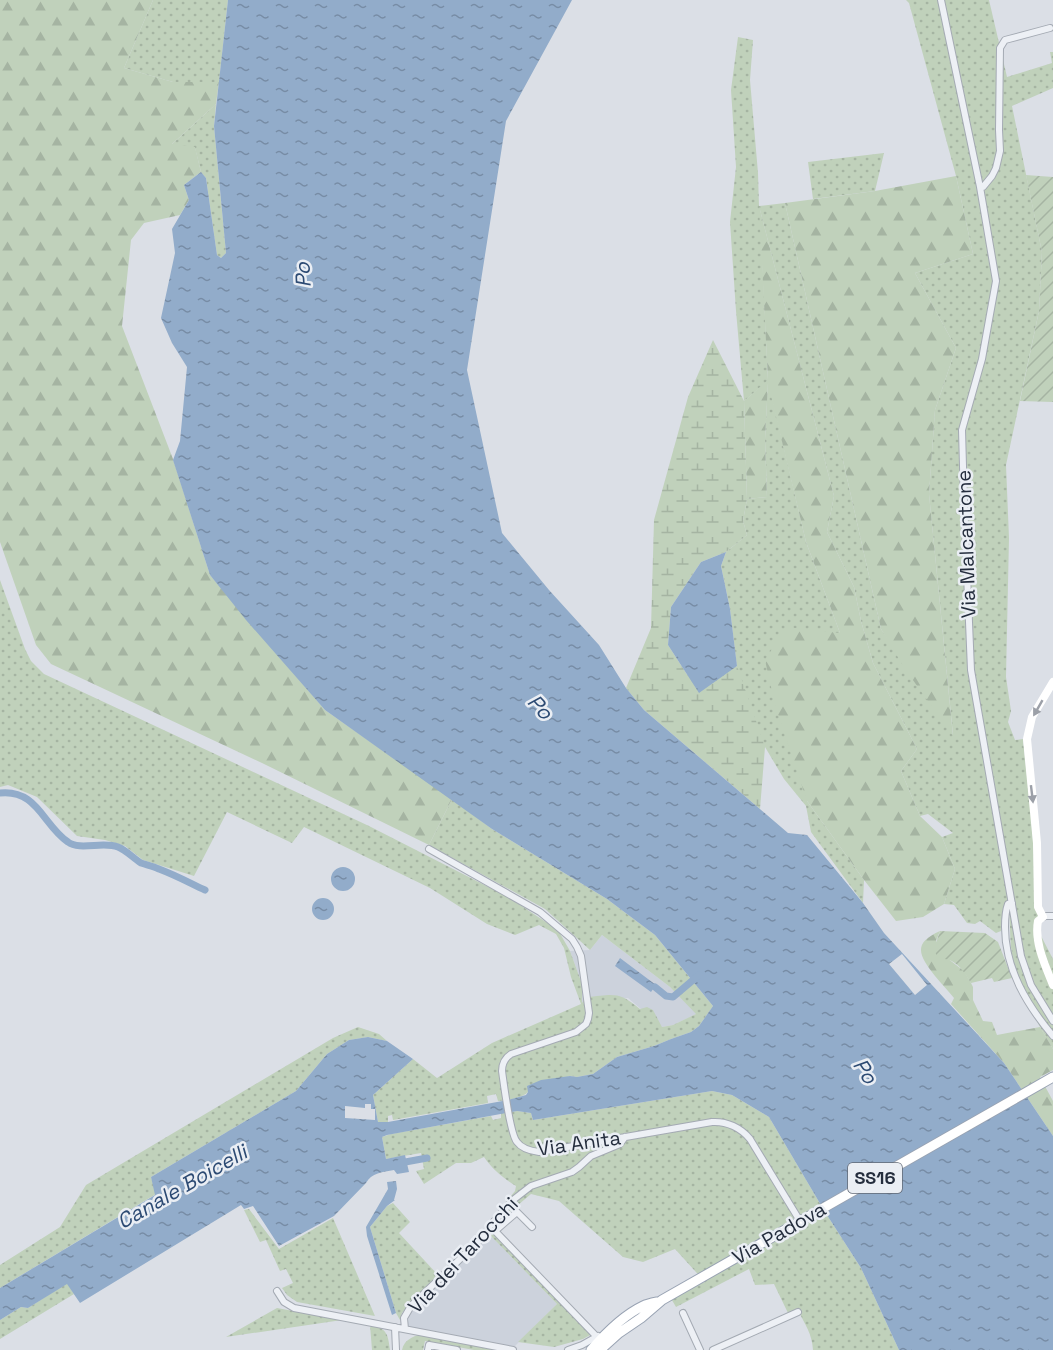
<svg xmlns="http://www.w3.org/2000/svg" width="1053" height="1350" viewBox="0 0 1053 1350" font-family="'Space Grotesk',sans-serif">
  <style>
    .built { fill: #ccd2dc }
    .grass { fill: url(#grass-dots) }
    .forest { fill: url(#forest-firs) }
    .wetland { fill: url(#wetland-marsh) }
    .garden { fill: url(#garden-furrows) }
    .water { fill: url(#water-ripples) }
    .pier { fill: #dbdfe6 }
    .lines { fill: none; stroke-linecap: round; stroke-linejoin: round }
    .canal { stroke: #92acca; stroke-width: 7 }
    .street-casing { stroke: #a4aab3; stroke-width: 8 }
    .primary-casing { stroke: #99a3b3; stroke-width: 11 }
    .street { stroke: #edf0f5; stroke-width: 6 }
    .secondary { stroke: #fff; stroke-width: 8 }
    .primary { stroke: #fff; stroke-width: 9 }
    .oneway { fill: #9ca0a8 }
    .labels { text-anchor: middle; stroke-width: 5; stroke-linejoin: round; paint-order: stroke }
    .shield { fill: #eaeef4; stroke: #5f6774; stroke-width: 1.5 }
    .shield-label { font-size: 18px; font-weight: bold; fill: #242d3d }
    .street-label { font-size: 20px; fill: #242d3d; stroke: #eaeef4 }
    .water-label { font-size: 21px; font-style: italic; fill: #2c4a73; stroke: #eaeef4 }
  </style>
  <defs>
    <pattern id="grass-dots" width="8" height="8" patternUnits="userSpaceOnUse" patternTransform="scale(1.5)"><rect width="8" height="8" fill="#c0d1bb"/><path d="M2 2h.1M6 6h.1" fill="none" stroke="#a5b4a2" stroke-width="1.8" stroke-linecap="round"/></pattern>
    <pattern id="forest-firs" width="22" height="20" patternUnits="userSpaceOnUse" patternTransform="scale(1.5)"><rect width="22" height="20" fill="#c0d1bb"/><path d="M5 1l3.5 6h-7zM16 11l3.5 6h-7z" fill="#a5b4a2"/></pattern>
    <pattern id="wetland-marsh" width="20" height="14" patternUnits="userSpaceOnUse" patternTransform="scale(1.5)"><rect width="20" height="14" fill="#c0d1bb"/><path d="M1 5h8M5 5V1M11 12h8M15 12V8" fill="none" stroke="#a5b4a2"/></pattern>
    <pattern id="garden-furrows" width="10" height="10" patternUnits="userSpaceOnUse" patternTransform="scale(1.5)"><rect width="10" height="10" fill="#c0d1bb"/><path d="M-1 1l2-2M0 10L10 0M9 11l2-2" fill="none" stroke="#a5b4a2"/></pattern>
    <pattern id="water-ripples" width="26" height="14" patternUnits="userSpaceOnUse" patternTransform="scale(1.5)"><rect width="26" height="14" fill="#92acca"/><path d="M2 4q2-2 4 0t4 0M15 11q2-2 4 0t4 0" fill="none" stroke="#778ca5"/></pattern>
  </defs>
  <rect width="100%" height="100%" fill="#dbdfe6"/>
  <!-- built -->
  <path class="built" d="M602,935L670,987L697,1014L673,1025L662,1027L628,998L582,1004V984L570,951L590,950Z
    M489,1234L557,1304L512,1349L407,1330L409,1315L413,1309Z"/>
  <!-- grass -->
  <path class="grass" d="M153,0H228L219,82H173L124,68Z
    M906,0H989L1007,77L1052,63L1050,52H1053V88L1012,106L1042,252L1039,311L1006,465L1009,538L1006,677L1011,711L1008,722L1015,740L1023,739L1031,814L1040,934L1053,959V1049C1035,1020 1018,987 1012,954C1009,937 1011,919 1008,902L1002,918L1001,931L996,933L980,921L975,924L967,923L954,905L944,904L955,869L942,837L953,833L928,814L920,816L901,771L917,749L873,663L861,621L854,587L827,532L834,496L760,210L768,380L806,542L840,633L807,801L864,880L863,903L811,832L806,806L784,779L765,747L736,789L687,675L737,667L730,609L721,566L726,552L747,535L743,521L747,499L767,497L765,439L768,381L744,401L736,311L730,222L736,167L731,90L738,37L753,40L750,80L758,173L759,206L785,203L881,629L953,735L929,494L935,410L956,348L915,273L973,254L956,176L909,3Z
    M216,104L214,126L226,253L221,258L217,255L206,178L201,172L195,148L171,145Z
    M884,153L875,191L813,199L808,162Z
    M0,580L25,649L31,661L44,674L369,826L508,897L558,930L570,951L582,984V1003L586,997C613,995 618,990 640,1009L647,1007L653,1010L662,1027L673,1025L696,1014L670,987L602,935L590,950L545,909L429,845L452,799L492,829L607,899L655,935L713,1006L699,1026L691,1032L671,1039L654,1046L617,1057L593,1074L577,1077L570,1076L528,1092C521,1099 507,1100 498,1101L496,1094L487,1096L488,1103L393,1120L392,1115L388,1116V1122H378L373,1095L413,1059L437,1078L492,1043L581,1004L571,977L564,948L556,934L539,925L515,935L487,924L430,888L304,827L292,843L227,812L194,876L143,860L125,846L105,840L77,836L37,797L8,785L0,787Z
    M358,1027L379,1034L387,1041L368,1037L349,1040L327,1054L296,1091L151,1177L156,1194L0,1288V1265L60,1227L86,1185L333,1038Z
    M712,1091L732,1095L769,1117L825,1212L861,1268L899,1350H813C812,1333 805,1325 798,1310L788,1313L774,1284L755,1285L749,1269L676,1307L669,1295L705,1282L675,1249L643,1262L623,1257L559,1201L531,1194L498,1222L497,1221L510,1207L506,1202L515,1191L516,1186C503,1178 493,1170 484,1157L471,1163H456L424,1184L416,1171L424,1169L421,1153L386,1159L382,1137L391,1134L491,1116L493,1120L501,1118V1113L517,1111L531,1113L533,1120Z
    M393,1203L410,1222L399,1233L438,1275L406,1308L402,1313L400,1320L396,1313L370,1227L387,1206Z
    M249,1209L279,1249L333,1218L375,1316L297,1302L287,1295L282,1288L293,1283L286,1269L280,1271L266,1240L260,1242L244,1210Z
    M489,1234L496,1235L592,1334L583,1339L554,1347L518,1342L557,1304Z
    M67,1283L74,1294L0,1339V1320L21,1307L28,1308Z
    M277,1308L342,1320L226,1337Z
    M370,1325C387,1328 388,1334 390,1350H372Z
    M421,1334L501,1350H474L425,1341L423,1350H402C404,1340 412,1337 421,1334Z"/>
  <!-- forest -->
  <path class="forest" d="M0,0H153L124,68L173,82H219L216,104L172,144L195,147L201,172L184,185L189,200L180,215L144,223L131,240L122,326L173,459L210,575L325,710L452,799L429,845L262,763L51,664L36,645L0,542Z
    M956,176L973,254L915,273L956,348L935,410L929,494L953,736L905,669L881,629L785,203L875,191Z
    M759,206L834,496L827,532L854,587L861,621L873,663L917,749L901,771L920,816L942,837L955,869L944,904L923,917L896,921L864,880L807,801L775,705L765,660L786,627L840,633L806,542L768,383L765,439L767,497L747,499L744,401L768,380Z
    M940,931L936,941L947,958L964,971L971,983L973,987V1000L983,1021L992,1022L997,1035L1040,1027L1053,1049V1070L1040,1077L1053,1101V1136L1004,1063L951,1004L954,998C948,991 941,983 935,976C920,956 911,944 940,931Z"/>
  <!-- wetland -->
  <path class="wetland" d="M713,340L744,401L747,499L743,521L747,535L726,552L701,562L671,607L668,645L699,693L737,666L765,747L760,809L644,710L626,688L651,628L654,520L688,397Z"/>
  <!-- garden -->
  <path class="garden" d="M1026,175L1053,177V402L1020,401L1039,311L1042,252Z
    M940,931L985,933L998,942L1012,978L994,982L992,978L971,983C963,970 955,957 938,959L934,949Z"/>
  <!-- water -->
  <path class="water" d="M228,0H572L506,121L467,370L502,533L549,590L599,645L626,688L644,710L788,833L807,835L863,903L884,933L1004,1063L1053,1136V1350H899L861,1268L825,1212L769,1117L732,1095L712,1091L533,1120L531,1113L517,1111L387,1135L382,1137L386,1159L405,1155L409,1172L397,1174L394,1170C383,1172 371,1173 366,1183L334,1216L279,1246L253,1206L244,1209L241,1205L80,1303L67,1284L28,1308L21,1307L0,1320V1288L155,1195L151,1177L296,1091L327,1054L349,1040L368,1037L387,1041L413,1059L373,1095L378,1122H388L508,1100L526,1095L528,1092L527,1086L541,1080L570,1076L577,1077L593,1074L617,1057L654,1046L671,1039L691,1032L699,1026L713,1006L655,935L607,899L492,829L325,710L246,620L210,575L173,460L180,441L187,367L172,343L161,318L175,253L172,229L189,200L184,185L201,172L206,178L217,255L221,258L226,253L214,126Z
    M726,552L721,566L730,609L737,666L699,693L668,645L671,607L701,562Z
    M331 879a12 12 0 1 1 24 0a12 12 0 1 1-24 0Z
    M312 909a11 11 0 1 1 22 0a11 11 0 1 1-22 0Z
    M620,958L656,985L651,992L615,966Z
    M396,1181L397,1189L394,1200H395L387,1206L370,1227L396,1313L392,1315L367,1236L366,1227L388,1189L387,1182Z"/>
  <!-- pier -->
  <path class="pier" d="M902,954L927,985L915,995L889,964Z
    M365,1104H371V1109H375V1120L345,1118V1106L365,1108Z"/>
  <g class="lines">
    <!-- canal -->
    <path class="canal" d="M0,793C37,789 43,825 68,842C80,851 103,841 118,847C126,850 133,858 141,863C147,865 153,866 159,869C175,875 190,883 205,890
      M655,987L666,996L673,997L699,975
      M400,1163L427,1158"/>
    <!-- street casing -->
    <g class="street-casing">
      <path id="street" d="M941,0L980,187L996,281L982,359L962,430L964,502L971,670L1021,956L1031,985L1053,1021
        M980,187H983L992,176L996,168L1000,151L999,130L1000,48L1005,40L1050,28
        M429,849L540,912L572,939L577,947L581,956L589,1013L588,1019L586,1024L576,1032L511,1054C505,1058 502,1064 502,1071C504,1085 510,1134 517,1142C522,1149 531,1151 539,1152L712,1122C727,1121 741,1128 750,1139L800,1221
        M1012,903L1008,904C1005,912 1005,919 1005,927C1005,969 1027,1005 1053,1036
        M1043,917L1046,916H1053
        M532,1227L517,1212L495,1231L597,1337
        M277,1291L284,1302L294,1308L513,1350
        M683,1313L700,1350
        M395,1327L396,1350
        M405,1329L404,1318L411,1306L483,1237L490,1226L513,1200L531,1186L572,1172L579,1167L591,1156L620,1144L625,1137
        M428,1350L429,1345L457,1350
        M568,1350L582,1345L598,1336
        M713,1350L798,1312"/>
    </g>
    <!-- primary casing -->
    <g class="primary-casing">
      <path id="primary" d="M591,1350C604,1335 624,1315 643,1306C647,1304 652,1303 657,1302
        M600,1350L619,1333L641,1318L662,1300L1053,1077"/>
    </g>
    <!-- street -->
    <use href="#street" class="street"/>
    <!-- secondary -->
    <path class="secondary" d="M1053,682L1032,717L1027,739L1037,843L1038,907L1043,917L1038,921C1034,942 1045,965 1053,985"/>
    <!-- primary -->
    <use href="#primary" class="primary"/>
  </g>
  <!-- one-way arrows -->
  <defs><path id="oneway-solid" d="M-6-.8H1V-3.2L6.5 0L1 3.2V.8H-6Z" transform="scale(1.5)"/></defs>
  <g class="oneway">
    <use href="#oneway-solid" transform="translate(1038 708) rotate(120)"/>
    <use href="#oneway-solid" transform="translate(1032 794) rotate(83)"/>
  </g>
  <g class="labels">
    <!-- shield labels -->
    <rect class="shield" x="848" y="1163" width="54" height="30" rx="4.5"/>
    <g class="shield-label">
      <text x="875" y="1184">SS16</text>
    </g>
    <!-- street labels -->
    <g class="street-label">
      <text transform="translate(966 544) rotate(-92)" y="7">Via Malcantone</text>
      <text transform="translate(579 1143) rotate(-8)" y="7">Via Anita</text>
      <text transform="translate(779 1233) rotate(-30)" y="7">Via Padova</text>
      <text transform="translate(463 1255) rotate(-47)" y="7">Via dei Tarocchi</text>
    </g>
    <!-- water labels -->
    <g class="water-label">
      <text transform="translate(303 275) rotate(-93)" y="7">Po</text>
      <text transform="translate(540 707) rotate(47)" y="7">Po</text>
      <text transform="translate(865 1071) rotate(56)" y="7">Po</text>
      <text transform="translate(182 1187) rotate(-30)" y="7">Canale Boicelli</text>
    </g>
  </g>
</svg>
